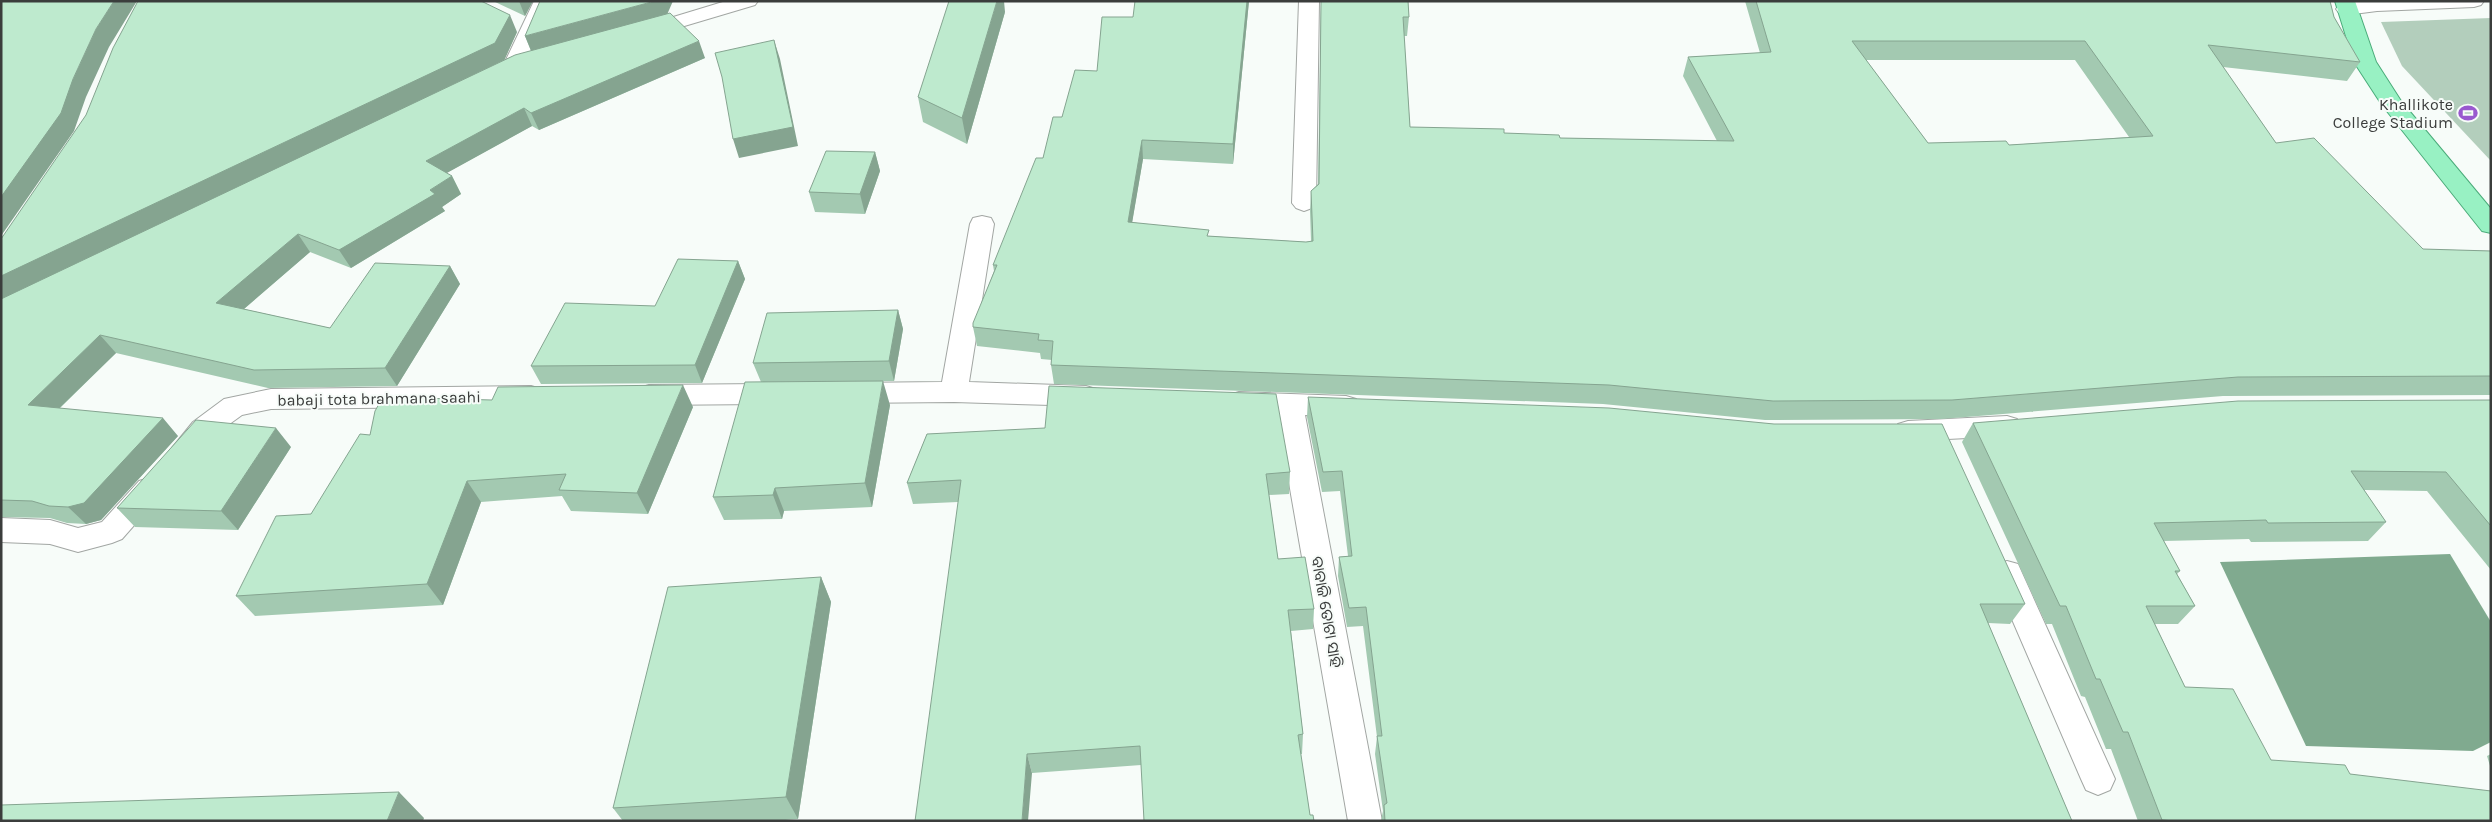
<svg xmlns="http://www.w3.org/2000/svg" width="2492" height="822" viewBox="0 0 2492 822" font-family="Karla,'Noto Sans Oriya',sans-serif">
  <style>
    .green { fill: #b3cebc }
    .water { fill: #80aa8f }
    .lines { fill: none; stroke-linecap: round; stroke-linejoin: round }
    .minor-casing { stroke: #a2a6a3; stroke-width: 2 }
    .primary-casing { stroke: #4bac7a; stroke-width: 2 }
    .minor { fill: #fff; fill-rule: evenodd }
    .primary { fill: #98f1c3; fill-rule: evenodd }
    .wall { fill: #a3c9b1; fill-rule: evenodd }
    .shaded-wall { fill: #85a490 }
    .building { fill: #beeace; stroke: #85a490; fill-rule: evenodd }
    .labels { text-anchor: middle; stroke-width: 4; stroke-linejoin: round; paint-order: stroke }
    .poi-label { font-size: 16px; fill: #3b3d3c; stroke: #f7fcf9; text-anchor: end }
    .street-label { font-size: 16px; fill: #3b3d3c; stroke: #f7fcf9 }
  </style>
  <rect width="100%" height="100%" fill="#f7fcf9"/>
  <!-- green -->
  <path class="green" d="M2491,18V161L2402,66L2381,22Z"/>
  <!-- water -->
  <path class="water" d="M2450,554L2491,622V742L2473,751L2306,746L2220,562Z"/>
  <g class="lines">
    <!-- minor casing -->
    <g class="minor-casing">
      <path id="minor" d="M534,1H554L525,66L522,71L514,72L506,71L503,66Z
        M726,1H758L755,5L644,38L637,36L634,32L637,28Z
        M1299,1H1319L1316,203L1312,208L1304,211L1296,208L1292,203Z
        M2359,1H2484L2481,5L2474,7L2377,11L2346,15L2339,13L2336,9L2339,5Z
        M982,216L991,218L994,224L969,382L1086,386L1096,389L1100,396L1096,403L1086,406L954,402L849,403L839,400L835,393L839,386L849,383L942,382L970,224L973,218Z
        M779,384L789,387L793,394L789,401L779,404L649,405L639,402L635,395L639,388L649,385Z
        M531,386L541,389L545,396L541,403L531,406L271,409L242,415L213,436L196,456L186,459L176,456L172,448L193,422L224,399L271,389Z
        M1239,392L1346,396L1356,399L1360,406L1356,413L1346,416L1305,415L1382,821H1348L1277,414L1239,412L1229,409L1225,402L1229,395Z
        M2007,416L2017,419L2021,426L2017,433L2007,436L1908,441L1898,438L1894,431L1898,424L1908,421Z
        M149,478L159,481L163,489L159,497L122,539L112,543L78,552L50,544L1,542V518L50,520L78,528L102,522L139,481Z
        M2007,561L2018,564L2022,573L2115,779L2110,790L2098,795L2086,790L2081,779L1992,573L1996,564Z"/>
    </g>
    <!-- primary casing -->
    <g class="primary-casing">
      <path id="primary" d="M2335,1H2355L2376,62L2401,101L2491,209V233L2482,231L2382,105L2354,62Z"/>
    </g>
    <!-- minor -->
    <use href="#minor" class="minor"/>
    <!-- primary -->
    <use href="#primary" class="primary"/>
  </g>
  <!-- wall -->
  <path class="wall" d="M493,1H533L525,16Z
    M1249,1L1233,164L1143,159L1132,222L1209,236L1306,242L1311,241L1310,211L1311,191L1318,184L1321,1H1408L1409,17L1407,36H1404L1410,127L1504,133L1560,138L1717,141L1683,76L1688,57L1760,53L1745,1H2330L2334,17L2360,62L2347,81L2223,67L2276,143L2423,249L2491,251V395L2223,396L1941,419L1765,420L1603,404L1054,384L1051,365L1052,360L1041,359L1040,353L977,346L973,327L994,271L993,265L1062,117L1097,71L1133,17ZM1866,60H2075L2129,137L2009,145L1928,143Z
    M1005,12L967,144L923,122L918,97Z
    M667,14L705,58L539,130L532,126L446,173L452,176L461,194L442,207L445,211L351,268L310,252L244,309L330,328L450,266L460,284L397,386L268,388L116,353L60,408L178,436L101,520L86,524L67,523L50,518L1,517V239L517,32L504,60L531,51L525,36Z
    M875,152L880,171L865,214L815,212L809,192Z
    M738,261L745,279L702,383L541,384L531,366L655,306Z
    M898,310L903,329L894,381L761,382L753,363Z
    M1308,397L2025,604L2010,624L1988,623L2072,821H1381L1383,811L1375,754L1377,737L1363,626L1347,627L1338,576L1339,557L1348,556L1340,491L1322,492L1307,417Z
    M2491,400V570L2427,491L2364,490L2386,522L2368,541L2251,542L2249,539L2164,541L2180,571L2177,574L2195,606L2178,624H2155L2185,687L2271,760L2350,774L2491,821H2138L2111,749H2106L2085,697L2081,696L2052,624H2046L1962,442L1973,423Z
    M890,405L872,507L784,511L782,519L724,520L713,497Z
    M693,407L648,514L571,511L562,496L481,502L443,605L255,616L236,596L311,514L370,435Z
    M927,434L1290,472L1289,494L1269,495L1278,559L1314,609L1313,629L1291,631L1303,734L1302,754H1300L1310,815L1314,821L1141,765L1032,773L958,502L913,504L907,483Z
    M291,447L238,530L135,527L117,508Z
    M821,577L831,602L798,819L773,821H623L613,808Z
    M2491,754V769L2487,756Z"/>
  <!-- shaded-wall -->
  <path class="shaded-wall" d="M114,1H137L109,47L86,97L74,131L1,236V197L73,79L96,29Z
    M519,1H533L525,16Z
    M655,1H673L666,17L532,53L525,36Z
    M997,1H1004L1005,12L967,144L962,118Z
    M1247,1H1249L1233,164V144Z
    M510,15L517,32L504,61L1,302V276Z
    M774,40L780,59L798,146L739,158L733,139Z
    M699,41L705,58L539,130L531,113Z
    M524,108L532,126L436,179L426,161Z
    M1142,140L1143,159L1129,241L1128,222Z
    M875,152L880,171L865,214L860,194Z
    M452,176L461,194L442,207L445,211L351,268L339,250Z
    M298,234L310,252L230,321L216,303Z
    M738,261L745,279L702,383L695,365Z
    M450,266L460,284L397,386L385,368Z
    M898,310L903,329L894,381L889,361Z
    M100,335L116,353L45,422L28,405Z
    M883,381L890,405L872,507L865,483Z
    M683,385L693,407L648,514L637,493Z
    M163,418L178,436L101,520L86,524L68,507Z
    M276,428L291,447L238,530L221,511Z
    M467,481L481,502L443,605L427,584Z
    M775,488L784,511L782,519L773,495Z
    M821,577L831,602L798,819L786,797Z
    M1027,754L1032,773L1028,821H1022Z
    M399,792L424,818L423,821H387Z"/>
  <!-- building -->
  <path class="building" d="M1,1H114L96,29L73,79L61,113L1,197Z
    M138,1H481L510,15L495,43L1,276V239L86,115L113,48Z
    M540,1H655L525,36Z
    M949,1H997L962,118L918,97Z
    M1135,1H1247L1233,144L1142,140L1128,222L1209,230L1207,236L1306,242L1313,241L1311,191L1319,184L1321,1H1408L1409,17H1403L1410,127L1504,129V133L1559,135L1560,138L1734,141L1688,57L1771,52L1756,1H2330L2334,17L2360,62L2208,45L2276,143L2314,138L2423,249L2491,251V376L2238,377L1952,400L1773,401L1609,385L1051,365L1053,341L1038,340L1039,334L973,327V323L997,265H993L1036,158H1043L1053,117H1062L1075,70L1097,71L1102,17H1133ZM1852,41H2085L2153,136L2009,145L2006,141L1928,143Z
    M670,13L699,41L531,113L524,108L426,161L452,176L430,190L435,194L339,250L298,234L216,303L330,328L375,263L450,266L385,368L254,370L100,335L28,405L163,418L84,503L68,507L49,506L32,501L1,500V299L515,55Z
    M774,40L793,127L733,139L722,77L715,53Z
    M826,151L875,152L860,194L809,192Z
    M678,259L738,261L695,365L531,366L565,303L655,306Z
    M898,310L889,361L753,363L767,313Z
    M883,381L865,483L775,488L773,495L713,497L745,382Z
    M683,385L637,493L559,490L566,474L467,481L427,584L236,596L276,516L311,514L360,434L370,435L375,411L383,397L492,400L498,387Z
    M1049,386L1276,394L1290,472L1266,474L1278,559L1305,557L1314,609L1288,610L1303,734L1298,735L1310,815H1313L1314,821H1144L1140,746L1027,754L1022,821H915L961,480L907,483L927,434L1045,428Z
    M1308,397L1609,408L1774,424H1942L2025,604H1980L2072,821H1385L1384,805L1387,803L1377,736H1382L1366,607L1349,608L1339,557L1352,556L1342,471L1323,472Z
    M2491,400V526L2446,472L2351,471L2386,522L2268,523L2266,520L2154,523L2180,571H2175L2195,606H2146L2185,687L2233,689L2271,760L2345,765L2350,774L2491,791V821H2175L2162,820L2128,732H2123L2100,679H2096L2066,606H2060L1973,423L2238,401Z
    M196,420L276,428L221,511L117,508Z
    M821,577L786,797L613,808L668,587Z
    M399,792L387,821H1V805Z"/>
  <!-- icons -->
  <defs>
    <g id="stadium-bare" transform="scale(1.5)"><path d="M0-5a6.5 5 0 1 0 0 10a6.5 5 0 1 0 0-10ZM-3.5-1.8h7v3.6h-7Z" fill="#9959cf" stroke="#f7fcf9" stroke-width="2.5" paint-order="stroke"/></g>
  </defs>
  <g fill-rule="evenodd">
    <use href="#stadium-bare" x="2468" y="113"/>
  </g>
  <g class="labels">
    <!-- poi labels -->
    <g class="poi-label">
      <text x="2453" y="110">Khallikote<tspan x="2453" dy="18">College Stadium</tspan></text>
    </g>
    <!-- street labels -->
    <g class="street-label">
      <text transform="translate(379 398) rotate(-1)" y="6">babaji tota brahmana saahi</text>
      <text transform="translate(1327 612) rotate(80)" y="6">ବାବାଜି ତୋଟା ସାହି</text>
    </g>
  </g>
  <!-- border -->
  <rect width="2492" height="822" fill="none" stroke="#3b3d3c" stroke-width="5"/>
</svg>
